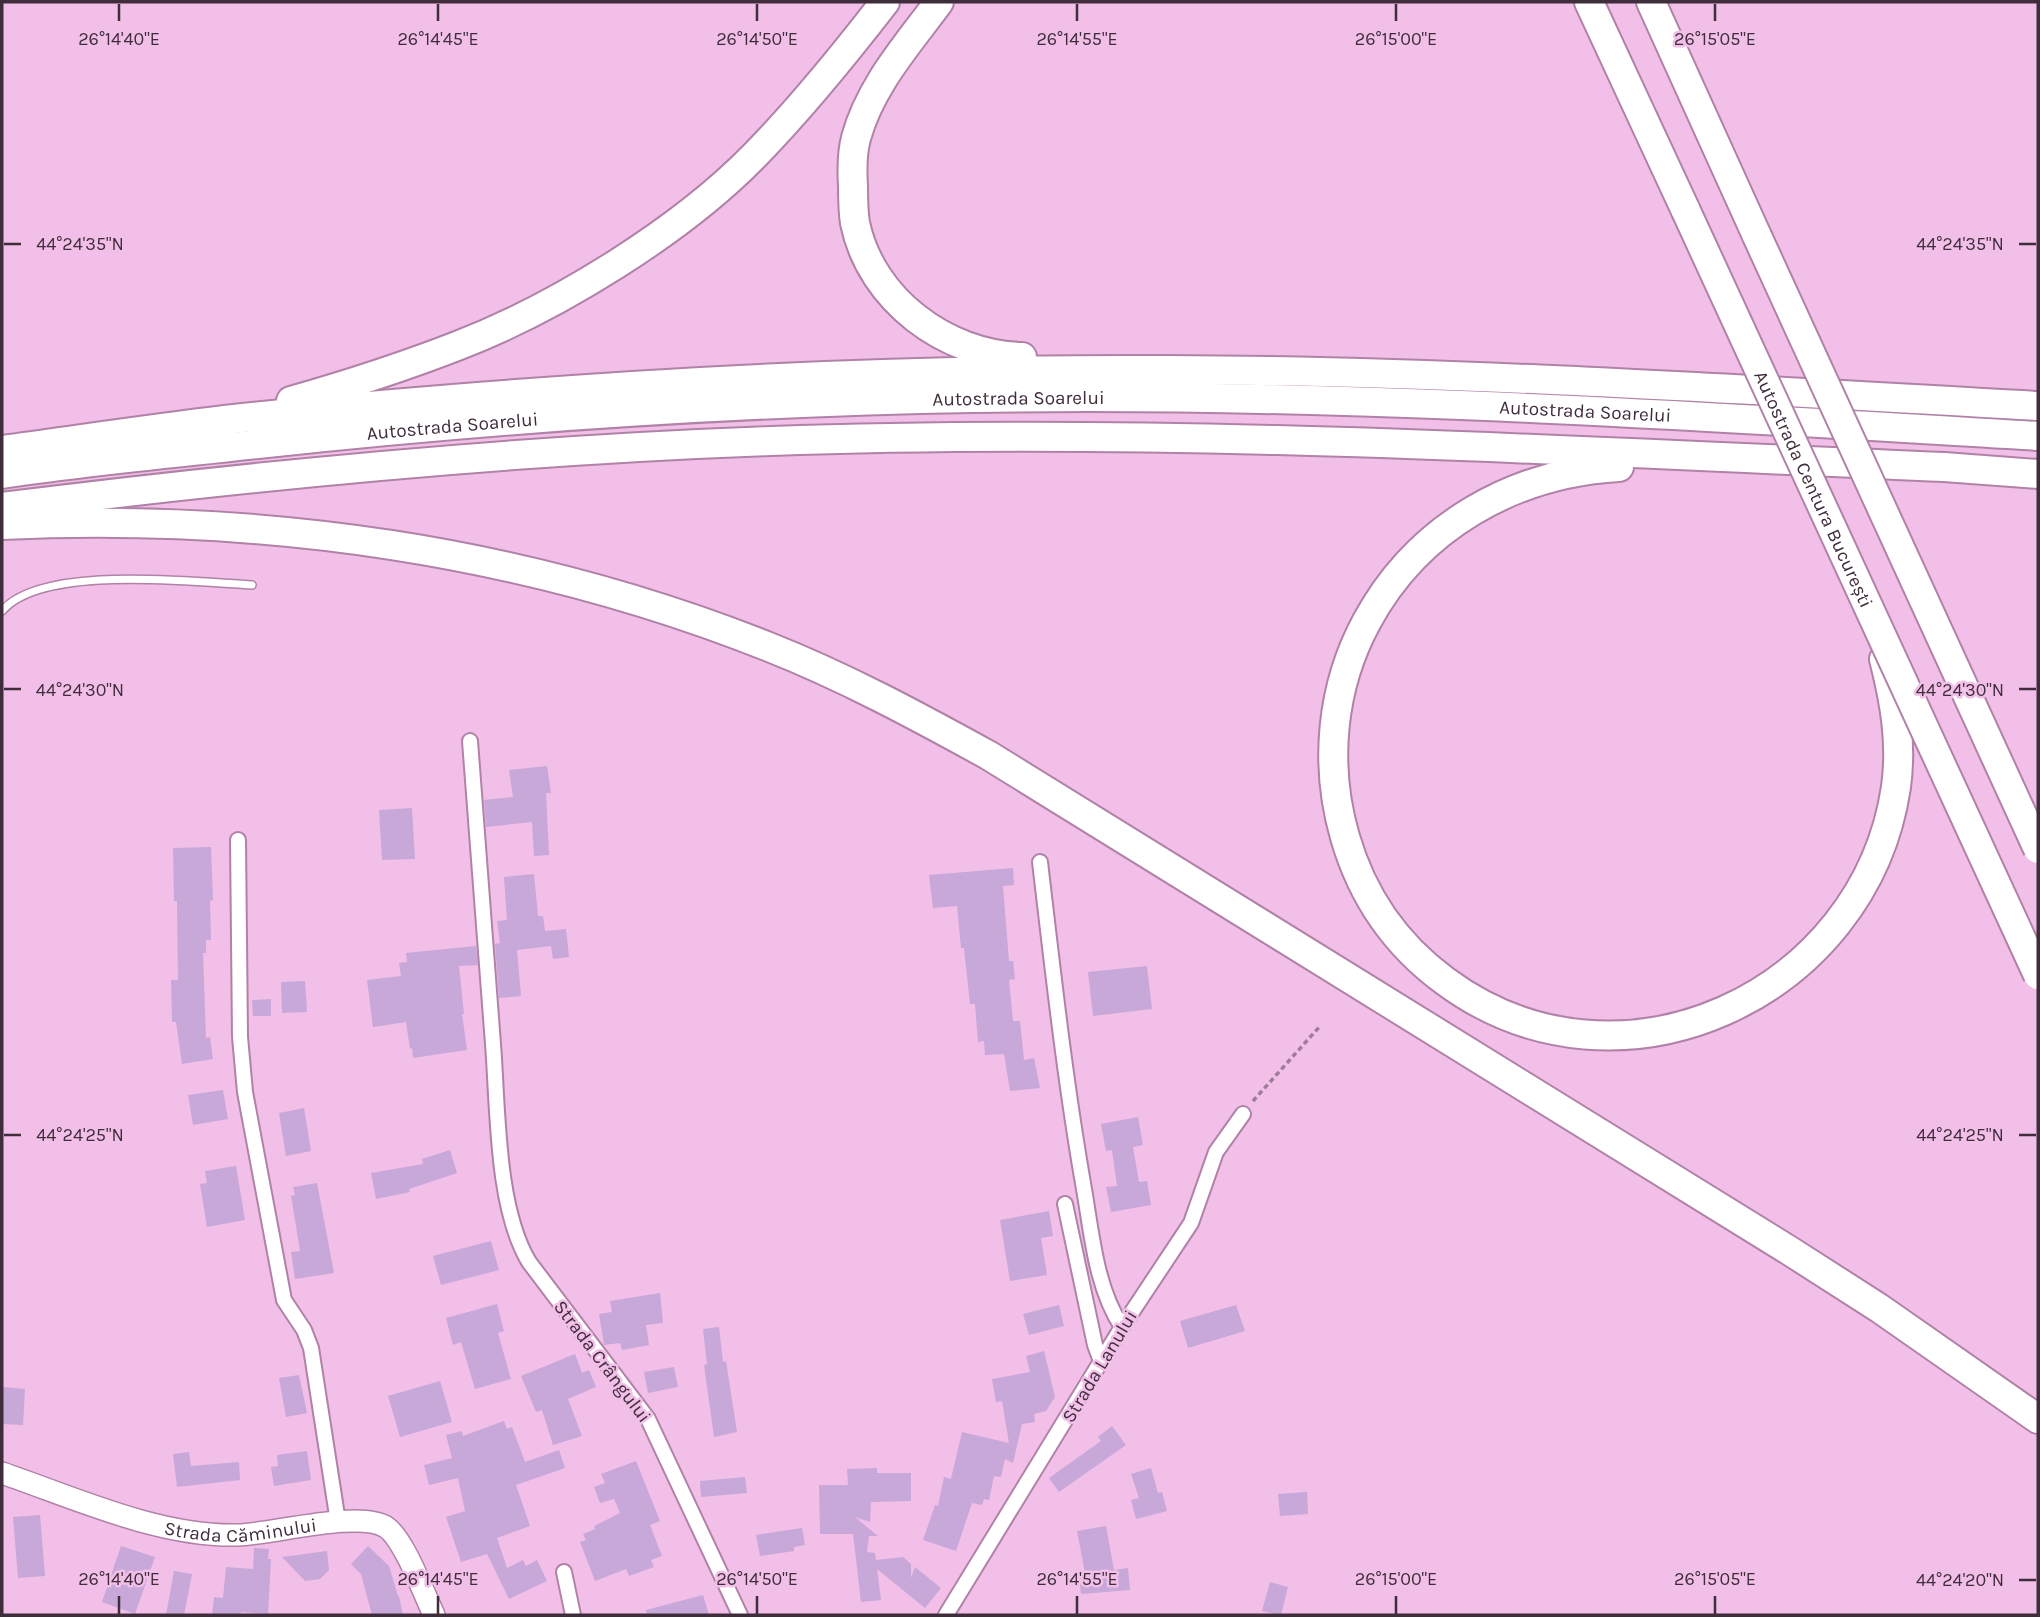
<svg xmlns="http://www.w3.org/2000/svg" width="2040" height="1617" viewBox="0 0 2040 1617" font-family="Karla,sans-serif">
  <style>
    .building { fill: #c7a8d9 }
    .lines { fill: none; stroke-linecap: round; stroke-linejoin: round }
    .lane-casing { stroke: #b182a8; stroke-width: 10 }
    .street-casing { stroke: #b182a8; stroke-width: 18 }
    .secondary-casing { stroke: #b182a8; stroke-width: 24 }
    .highway-casing { stroke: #b182a8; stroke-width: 32 }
    .path { stroke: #a07c98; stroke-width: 3.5; stroke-dasharray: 5 3.5; stroke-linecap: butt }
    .lane { stroke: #fff; stroke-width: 7 }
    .street { stroke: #fff; stroke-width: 14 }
    .secondary { stroke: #fff; stroke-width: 21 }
    .highway { stroke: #fff; stroke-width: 28 }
    .highway-bridge-casing { stroke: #b182a8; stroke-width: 32; stroke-linecap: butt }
    .highway-bridge { stroke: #fff; stroke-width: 28 }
    .ticks { fill: none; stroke: #402d3c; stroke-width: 2.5 }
    .labels { text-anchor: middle; stroke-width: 5; stroke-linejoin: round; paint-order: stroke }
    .street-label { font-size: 19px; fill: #402d3c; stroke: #f1bfe7 }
    .ticks-label { font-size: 18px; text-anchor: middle; fill: #402d3c; stroke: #f1bfe7; stroke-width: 5; stroke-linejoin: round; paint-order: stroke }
  </style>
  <rect width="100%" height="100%" fill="#f1bfe7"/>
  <!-- building -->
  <path class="building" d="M547,766L551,793H546L549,855L534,856L532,822L486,827L484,800L513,797L509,770Z
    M412,808L415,859L382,860L379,810Z
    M211,847L213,900L210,901L211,940H206V953H203L206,1038L210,1037L213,1059L182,1064L176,1022H172L171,980H178L177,901H174L173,848Z
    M1013,868L1014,885L1003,886L1009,961H1013L1015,979L1009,980L1013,1021H1020L1024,1060L1034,1058L1040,1088L1010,1091L1004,1054L985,1055L984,1041L978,1042L975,1004H970L964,948H961L957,906L933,908L929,875Z
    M534,874L538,916H543L545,931L566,929L569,957L553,959L551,946L517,950L521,996L499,998L495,944L500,943L497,921L507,920L504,877Z
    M476,946L478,965L459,966L464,1014H462L467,1050L413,1058L412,1048L410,1049L406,1022L373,1027L367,980L401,976L399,963L407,962L406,953Z
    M1147,966L1152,1009L1093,1016L1088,972Z
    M305,981L307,1012L282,1013L281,982Z
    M271,999V1016H253L252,1000Z
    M223,1090L228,1119L193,1125L188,1095Z
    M304,1108L311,1151L286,1156L279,1113Z
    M1138,1117L1143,1145L1133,1147L1139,1182L1147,1181L1151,1205L1111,1212L1106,1187L1117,1186L1112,1150L1106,1151L1101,1124Z
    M450,1150L457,1173L409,1189L410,1192L376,1199L371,1173L423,1164L422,1159Z
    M236,1166L245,1220L207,1227L200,1184L207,1183L205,1171Z
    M317,1183L334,1273L295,1279L291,1252L300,1251L291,1196L295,1195L293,1187Z
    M1049,1211L1053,1236L1041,1238L1047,1275L1010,1281L1000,1220Z
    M491,1241L499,1270L441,1285L433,1256Z
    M660,1293L663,1323L646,1325L649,1345L622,1350L620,1343L604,1345L599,1314L612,1312L610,1301Z
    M497,1304L504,1331L498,1333L511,1379L475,1389L461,1342L453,1345L446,1318Z
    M1059,1305L1064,1326L1029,1335L1023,1314Z
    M1236,1305L1245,1331L1188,1348L1180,1321Z
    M719,1327L723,1362L726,1361L737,1432L714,1437L704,1365L707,1364L703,1329Z
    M1044,1351L1055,1397L1046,1411L1034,1414L1035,1422L1022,1424L1013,1463L1005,1459L1001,1477L994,1476L989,1500L984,1499L982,1505L972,1503L956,1551L923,1540L935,1505L938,1506L944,1477L951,1479L962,1432L1009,1443L1002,1401L996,1402L992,1379L1030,1372L1026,1356Z
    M575,1354L582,1373L589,1370L596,1387L568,1399L582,1436L553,1445L542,1410L536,1412L521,1376Z
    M674,1367L678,1387L648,1393L644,1372Z
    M299,1375L307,1413L286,1417L279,1378Z
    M440,1381L452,1422L400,1437L388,1396Z
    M3,1387L25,1389L23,1425L2,1424Z
    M504,1421L507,1429L512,1427L525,1462L559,1450L565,1468L516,1485L530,1526L497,1538L507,1568L523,1560L526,1566L537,1560L547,1581L509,1599L487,1554L461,1562L446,1517L465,1511L458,1478L429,1485L424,1465L452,1458L446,1435L462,1431L463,1436Z
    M1112,1426L1126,1445L1059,1492L1049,1478L1101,1441L1098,1437Z
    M307,1451L311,1480L274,1486L271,1467L278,1466L277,1455Z
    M189,1452L191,1466L239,1462L240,1480L177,1487L173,1454Z
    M636,1461L660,1521L650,1525L662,1556L651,1560L654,1567L629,1576L626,1569L595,1581L580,1542L586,1540L583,1534L595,1529L594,1526L620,1513L614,1499L600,1503L594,1487L605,1483L601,1474Z
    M877,1468V1473H911V1501L871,1502L870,1522L855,1517L878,1536H869L867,1552L875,1553L876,1560L903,1557L911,1564V1578L915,1567L941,1588L925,1608L877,1569L881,1600L861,1602L853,1534H820L819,1485H848L847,1469Z
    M1151,1468L1158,1493L1162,1492L1167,1511L1136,1519L1131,1500L1139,1498L1131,1474Z
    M745,1477L747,1493L701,1497L700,1481Z
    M1307,1492L1308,1514L1280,1516L1278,1494Z
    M40,1515L45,1576L18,1578L13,1517Z
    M1106,1526L1114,1570L1128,1568L1130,1590L1081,1594L1079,1573H1085L1077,1531Z
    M802,1528L805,1545L794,1547V1551L760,1556L756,1535Z
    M121,1546L155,1557L135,1614L102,1602Z
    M368,1546L389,1566L398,1596H399L403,1615H372L361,1574L351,1564Z
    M254,1548L269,1549L268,1559H271L268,1614L241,1612L240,1615H212L214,1597L223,1598L226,1567L253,1569Z
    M327,1551L329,1570L320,1579L305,1581L282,1557Z
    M174,1571L192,1574L184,1615H166Z
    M1270,1582L1288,1587L1281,1615L1262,1611Z
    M703,1595L709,1615H647L646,1610Z"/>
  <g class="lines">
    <!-- lane casing -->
    <g class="lane-casing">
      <path id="lane" d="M2,611C41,564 193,582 252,585"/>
    </g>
    <!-- street casing -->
    <g class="street-casing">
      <path id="street" d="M470,741C478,842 486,943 493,1044C498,1108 496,1207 529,1262L648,1419L740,1615
        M238,840L240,1037L245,1092L284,1300L304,1330L311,1348L338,1522
        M1040,862C1053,972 1065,1081 1084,1189C1092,1235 1096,1288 1122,1327
        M1065,1204L1095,1345L1101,1361
        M564,1572L573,1615
        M946,1615L1122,1327L1191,1223L1216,1152L1243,1114"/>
    </g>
    <!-- secondary casing -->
    <g class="secondary-casing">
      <g id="secondary">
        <path id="s1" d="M2,1473C75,1498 159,1537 238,1535C273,1534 359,1510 386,1527C404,1539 424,1594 434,1615"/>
      </g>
    </g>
    <!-- highway casing -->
    <g class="highway-casing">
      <g id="highway">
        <path d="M939,2C908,44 870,86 856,138C852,153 852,170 853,186C853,198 853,211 855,223C871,300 946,355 1022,357"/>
        <path d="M1589,2L1686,211"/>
        <path d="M1651,2L1757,236"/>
        <path d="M291,401C347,385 403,367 457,346C556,308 681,231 755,155C802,107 844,55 885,2"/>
        <path d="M2,450C76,440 151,429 225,420C314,410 403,403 491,396C716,378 942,369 1167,370C1458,371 1748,390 2038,406"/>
        <path d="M1619,467C1513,473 1418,527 1367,621C1331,687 1324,765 1345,837C1362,896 1396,945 1445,981C1619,1110 1865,996 1896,787C1902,743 1895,702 1884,659"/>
        <path id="s2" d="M2,474C90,461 178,453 267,443C501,418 737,402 973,398C1328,392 1684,415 2038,436"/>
        <path d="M2,507C257,475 514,450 771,441C1162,427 1554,450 1944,467L2038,474"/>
        <path d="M2,525C264,513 525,550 769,647C845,677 917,716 988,755L1790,1251L1879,1308L2038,1419"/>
      </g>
    </g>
    <!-- path -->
    <path class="path" d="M1253,1101L1321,1025"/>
    <!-- lane -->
    <use href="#lane" class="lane"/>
    <!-- street -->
    <use href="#street" class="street"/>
    <!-- secondary -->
    <use href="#secondary" class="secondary"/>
    <!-- highway -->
    <use href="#highway" class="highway"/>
    <!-- highway-bridge casing -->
    <g class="highway-bridge-casing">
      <g id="highway-bridge">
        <path id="s3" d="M1686,211L2038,975"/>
        <path d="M1757,236L2038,849"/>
      </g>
    </g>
    <!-- highway-bridge -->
    <use href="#highway-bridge" class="highway-bridge"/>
  </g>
  <!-- ticks -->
  <path class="ticks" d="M119,4V21M438,4V21M757,4V21M1077,4V21M1396,4V21M1715,4V21M4,244H21M2019,244H2036M4,689H21M2019,689H2036M4,1135H21M2019,1135H2036M2019,1580H2036M119,1596V1614M438,1596V1614M757,1596V1614M1077,1596V1614M1396,1596V1614M1715,1596V1614"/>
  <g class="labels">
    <!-- street labels -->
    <g class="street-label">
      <text dy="7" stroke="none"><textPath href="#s2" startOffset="1020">Autostrada Soarelui</textPath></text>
      <text dy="7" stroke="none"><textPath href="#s2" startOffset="1587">Autostrada Soarelui</textPath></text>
      <text dy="7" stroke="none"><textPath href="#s2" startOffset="453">Autostrada Soarelui</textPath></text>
      <text dy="7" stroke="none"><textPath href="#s3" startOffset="306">Autostrada Centura București</textPath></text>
      <text transform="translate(603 1361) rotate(53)" y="7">Strada Crângului</text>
      <text transform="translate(1099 1366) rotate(-59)" y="7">Strada Lanului</text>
      <text dy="7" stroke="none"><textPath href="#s1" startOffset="248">Strada Căminului</textPath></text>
    </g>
  </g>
  <g class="ticks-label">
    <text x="119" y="45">26°14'40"E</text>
    <text x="438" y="45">26°14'45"E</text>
    <text x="757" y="45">26°14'50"E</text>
    <text x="1077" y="45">26°14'55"E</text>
    <text x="1396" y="45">26°15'00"E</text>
    <text x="1715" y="45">26°15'05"E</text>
    <text x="80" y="250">44°24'35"N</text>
    <text x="1960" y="250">44°24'35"N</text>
    <text x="80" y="696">44°24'30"N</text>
    <text x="1960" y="696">44°24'30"N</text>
    <text x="80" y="1141">44°24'25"N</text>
    <text x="1960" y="1141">44°24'25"N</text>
    <text x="119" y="1585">26°14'40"E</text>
    <text x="438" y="1585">26°14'45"E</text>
    <text x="757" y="1585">26°14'50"E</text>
    <text x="1077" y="1585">26°14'55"E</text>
    <text x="1396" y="1585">26°15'00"E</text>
    <text x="1715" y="1585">26°15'05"E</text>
    <text x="1960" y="1586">44°24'20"N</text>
  </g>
  <!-- border -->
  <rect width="2040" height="1617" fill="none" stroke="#402d3c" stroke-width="7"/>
</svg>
